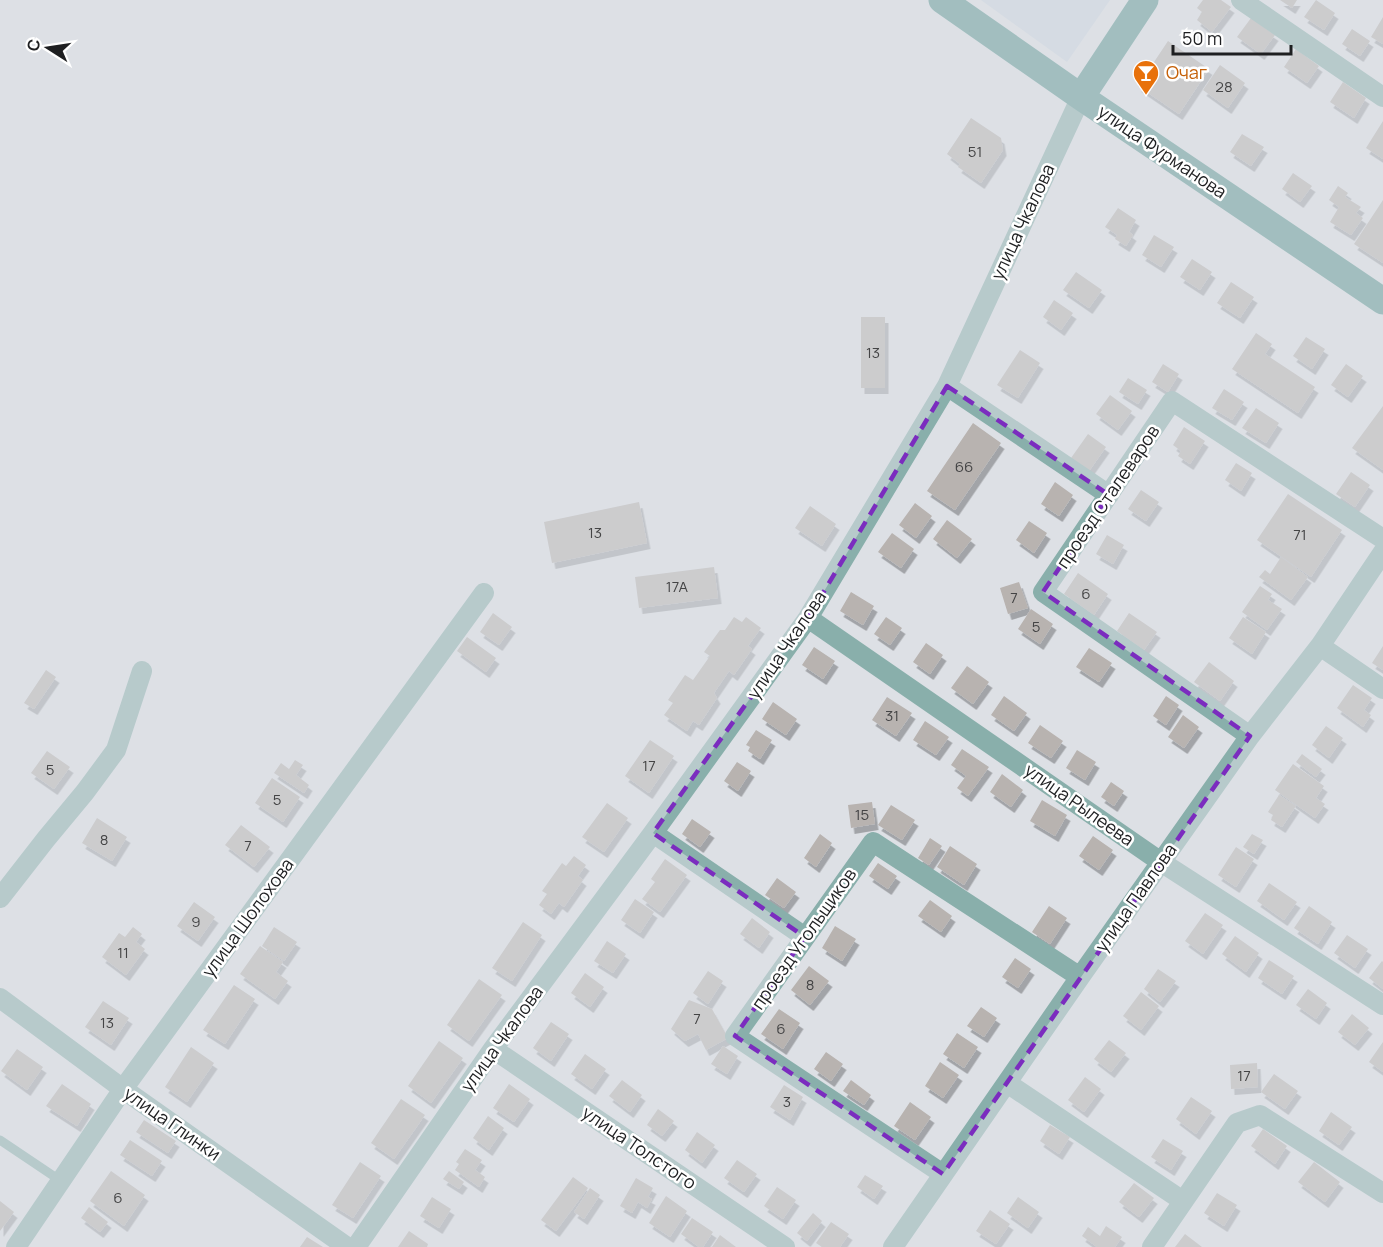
<svg xmlns="http://www.w3.org/2000/svg" width="1383" height="1247" viewBox="0 0 1383 1247" font-family="Manrope,sans-serif">
  <style>
    .built { fill: #ccd5df }
    .building { fill: #b8b3b0; filter: url(#shadow) }
    .lines { fill: none; stroke-linecap: round; stroke-linejoin: round }
    .lane { stroke: #89afab; stroke-width: 9 }
    .street { stroke: #89afab; stroke-width: 20 }
    .secondary { stroke: #5b9691; stroke-width: 27 }
    .marked { fill: none; stroke: #7b2cbf; stroke-width: 4.5; stroke-dasharray: 12 8; stroke-linejoin: round }
    .labels { text-anchor: middle; stroke-width: 5; stroke-linejoin: round; paint-order: stroke }
    .number-label { font-size: 15px; fill: #444445 }
    .food-label { font-size: 18px; fill: #c56008; stroke: #fff; text-anchor: start }
    .street-label { font-size: 18px; fill: #1e1f21; stroke: #fff }
  </style>
  <defs>
    <filter id="shadow"><feDropShadow dx="3.5" dy="6" stdDeviation="0" flood-color="#0004"/></filter>
  </defs>
  <rect width="100%" height="100%" fill="#dde0e5"/>
  <!-- built -->
  <path class="built" d="M981,0H1110L1067,62Z"/>
  <!-- building -->
  <path class="building" d="M1203,0H1221L1231,7L1212,32L1197,20L1202,12L1197,8Z
    M1280,0H1297L1292,8Z
    M1316,0L1335,13L1324,30L1304,17Z
    M1383,17V44L1371,37Z
    M1251,18L1275,35L1261,54L1237,37Z
    M1352,29L1370,41L1360,56L1342,44Z
    M1168,41L1209,69L1179,114L1138,86Z
    M1296,49L1319,66L1307,83L1284,67Z
    M1220,65L1245,83L1228,108L1203,90Z
    M1343,82L1366,98L1354,118L1330,102Z
    M971,118L1001,138L1003,150L981,183L958,167L960,164L947,154Z
    M1383,121V159L1366,148Z
    M1242,134L1264,147L1251,166L1230,152Z
    M1293,173L1312,186L1300,202L1282,189Z
    M1338,186L1348,193L1345,197L1361,207L1356,213L1363,218L1351,235L1330,222L1339,207L1329,200Z
    M1383,200V263L1354,244Z
    M1118,208L1136,220L1129,232L1133,235L1126,246L1115,239L1117,235L1105,227Z
    M1154,235L1174,247L1161,267L1142,255Z
    M1192,259L1212,272L1200,290L1180,277Z
    M1076,272L1102,290L1089,308L1063,290Z
    M1231,282L1254,297L1240,318L1217,303Z
    M1054,300L1073,313L1061,330L1043,317Z
    M861,317H885V388H861Z
    M1256,333L1272,344L1265,354L1315,387L1298,413L1232,369Z
    M1306,337L1325,349L1312,369L1293,356Z
    M1020,350L1040,363L1018,398L997,385Z
    M1163,364L1179,374L1168,392L1152,382Z
    M1346,364L1363,376L1348,397L1331,385Z
    M1128,378L1147,390L1138,404L1119,392Z
    M1224,389L1244,402L1232,420L1212,408Z
    M1110,395L1132,411L1118,430L1096,414Z
    M1383,406V470L1352,448Z
    M1256,408L1279,423L1266,443L1242,428Z
    M973,423L1001,443L955,510L927,491Z
    M1184,427L1205,441L1190,464L1178,456L1181,451L1173,445Z
    M1088,434L1106,447L1089,471L1071,458Z
    M1236,463L1252,473L1241,491L1225,480Z
    M1351,472L1370,485L1355,507L1336,494Z
    M1055,482L1073,495L1059,516L1041,504Z
    M1141,490L1159,502L1146,521L1128,509Z
    M1288,494L1342,530L1311,577L1257,540Z
    M639,502L647,543L552,563L544,522Z
    M915,503L932,516L916,538L899,525Z
    M810,506L836,524L822,546L795,528Z
    M947,520L972,539L957,558L933,539Z
    M1029,521L1047,533L1034,553L1016,540Z
    M892,533L914,549L901,568L878,552Z
    M1107,535L1124,545L1113,564L1096,554Z
    M1281,557L1308,577L1291,600L1259,577L1265,570L1270,574Z
    M714,567L718,598L639,608L635,577Z
    M1078,573L1108,594L1094,615L1064,594Z
    M1019,582L1028,608L1008,614L1000,588Z
    M1260,586L1272,594L1268,600L1282,609L1267,630L1242,612Z
    M851,592L874,606L863,625L840,611Z
    M1031,609L1053,624L1040,644L1018,629Z
    M493,613L512,627L499,645L480,632Z
    M1129,613L1157,632L1144,650L1117,631Z
    M734,617L742,622L746,617L761,628L748,646L752,649L734,675L729,671L714,693L717,698L699,725L693,721L687,731L664,715L673,703L668,700L685,675L693,680L710,656L704,652L720,630H725Z
    M886,617L902,628L890,645L874,634Z
    M1243,617L1266,632L1252,654L1229,638Z
    M467,637L496,658L486,672L457,651Z
    M926,643L943,655L930,674L913,662Z
    M1383,646V670L1372,663Z
    M814,647L835,661L823,679L802,665Z
    M1089,648L1112,663L1099,682L1076,667Z
    M1209,662L1234,681L1220,701L1194,682Z
    M967,666L989,682L973,704L951,688Z
    M46,670L56,677L34,709L24,703Z
    M1353,685L1372,698L1364,710L1371,715L1363,727L1337,708Z
    M1004,696L1027,713L1014,731L991,715Z
    M1166,696L1179,705L1166,725L1153,716Z
    M887,697L912,713L896,736L872,720Z
    M773,702L797,719L786,735L762,719Z
    M1183,715L1199,727L1184,748L1168,737Z
    M925,721L949,737L936,755L913,740Z
    M1040,725L1063,741L1051,758L1028,743Z
    M1326,726L1343,738L1329,758L1312,745Z
    M756,730L772,740L760,759L748,751L750,747L746,745Z
    M650,740L674,756L649,793L625,776Z
    M962,749L989,767L968,796L957,788L966,776L951,765Z
    M1077,750L1096,762L1085,780L1066,768Z
    M47,751L70,767L54,789L31,773Z
    M1302,754L1322,769L1316,777L1296,762Z
    M295,760L303,765L296,775L309,785L304,793L274,773L281,763L289,769Z
    M737,762L751,771L738,791L724,781Z
    M1293,764L1324,786L1316,798L1325,804L1315,818L1275,790Z
    M1002,774L1023,790L1011,807L990,792Z
    M272,778L300,797L283,822L255,803Z
    M1111,782L1124,791L1114,806L1101,797Z
    M1279,795L1296,806L1282,827L1271,820L1273,815L1268,812Z
    M1042,800L1067,815L1055,836L1030,821Z
    M872,802L875,824L851,828L848,805Z
    M607,803L628,818L604,852L582,837Z
    M891,805L915,820L902,840L878,825Z
    M97,818L127,837L112,861L82,843Z
    M692,819L711,832L700,847L682,834Z
    M241,825L270,847L254,867L225,845Z
    M820,834L832,843L816,867L804,858Z
    M1252,834L1263,840L1254,854L1243,847Z
    M1093,836L1113,850L1099,870L1079,856Z
    M930,838L942,846L929,865L918,858Z
    M950,846L977,864L964,885L937,867Z
    M1236,847L1254,859L1236,887L1218,875Z
    M574,856L586,865L578,876L583,880L564,907L559,903L551,914L539,905L547,894L542,891L562,863L566,866Z
    M665,859L687,875L660,912L642,899L655,882L651,879Z
    M878,863L897,876L888,889L869,876Z
    M777,878L796,892L784,908L765,895Z
    M1269,883L1297,902L1284,920L1257,901Z
    M635,899L654,912L640,933L621,920Z
    M930,900L952,916L941,932L918,916Z
    M194,902L215,917L198,941L177,926Z
    M1049,906L1067,918L1050,944L1032,932Z
    M1309,906L1332,922L1318,944L1294,928Z
    M1205,913L1223,925L1203,954L1185,941Z
    M752,918L770,932L759,948L740,934Z
    M523,922L542,935L512,981L492,968Z
    M835,926L856,939L842,961L822,948Z
    M133,927L142,934L136,942L145,949L126,975L102,957L119,933L125,937Z
    M274,927L297,942L284,961L262,946Z
    M1347,935L1368,949L1355,968L1334,953Z
    M1235,936L1259,953L1246,972L1222,954Z
    M607,941L626,954L613,973L594,961Z
    M260,946L283,962L276,972L288,981L275,999L240,974Z
    M1015,958L1031,969L1018,988L1002,977Z
    M1269,960L1294,976L1282,994L1258,978Z
    M1382,961L1383,962V989L1369,978Z
    M809,966L829,981L810,1005L791,990Z
    M1158,969L1176,981L1160,1002L1144,989Z
    M708,971L723,981L708,1004L693,993Z
    M585,973L604,987L590,1007L571,993Z
    M479,979L502,995L469,1041L447,1025Z
    M234,985L255,999L225,1044L203,1030Z
    M1308,989L1327,1003L1316,1019L1296,1005Z
    M1141,992L1159,1006L1141,1030L1123,1016Z
    M689,1000L712,1009L728,1038L706,1050L698,1034L685,1041L671,1029Z
    M103,1001L129,1018L111,1045L85,1027Z
    M981,1007L997,1018L984,1037L967,1026Z
    M779,1009L800,1023L783,1049L761,1034Z
    M1352,1014L1369,1028L1355,1045L1338,1032Z
    M551,1022L569,1034L551,1061L533,1048Z
    M957,1033L978,1047L964,1068L943,1054Z
    M1109,1040L1126,1053L1111,1072L1094,1059Z
    M439,1041L463,1058L431,1103L408,1086Z
    M1383,1042V1072L1369,1062Z
    M723,1046L738,1056L727,1074L711,1064Z
    M191,1047L214,1063L187,1102L165,1087Z
    M17,1049L43,1067L27,1090L1,1071Z
    M826,1052L843,1064L831,1081L814,1069Z
    M585,1054L606,1069L592,1089L571,1074Z
    M940,1062L959,1075L943,1098L925,1086Z
    M1257,1063L1258,1087L1231,1089L1230,1065Z
    M1274,1074L1298,1091L1285,1109L1261,1092Z
    M1085,1077L1101,1089L1084,1112L1068,1100Z
    M622,1080L642,1095L630,1112L609,1096Z
    M851,1080L871,1095L864,1105L843,1091Z
    M62,1084L91,1104L77,1126L46,1106Z
    M509,1084L530,1099L514,1122L493,1108Z
    M784,1085L803,1097L790,1120L770,1107Z
    M1191,1097L1212,1111L1196,1134L1176,1119Z
    M401,1099L425,1115L394,1159L371,1143Z
    M910,1102L931,1117L915,1140L894,1126Z
    M658,1109L674,1121L662,1136L647,1125Z
    M1331,1112L1352,1127L1339,1145L1319,1131Z
    M488,1116L504,1128L489,1150L473,1138Z
    M144,1120L176,1141L168,1153L136,1132Z
    M1050,1125L1070,1137L1059,1154L1040,1141Z
    M1263,1129L1287,1146L1275,1164L1251,1146Z
    M697,1132L715,1145L702,1163L685,1150Z
    M1163,1139L1183,1151L1171,1170L1151,1157Z
    M130,1140L162,1161L152,1176L120,1155Z
    M465,1149L482,1160L475,1170L485,1177L479,1187L455,1170L459,1164L456,1162Z
    M737,1160L757,1174L744,1192L724,1178Z
    M360,1162L381,1176L353,1218L332,1205Z
    M1314,1162L1340,1182L1325,1202L1298,1182Z
    M111,1171L145,1195L124,1226L90,1201Z
    M449,1171L464,1182L459,1189L443,1179Z
    M865,1175L883,1186L874,1199L857,1187Z
    M573,1177L588,1188L556,1231L541,1220Z
    M636,1178L653,1188L648,1197L652,1199L647,1208L638,1202L632,1213L620,1206Z
    M1134,1183L1154,1198L1139,1217L1119,1202Z
    M777,1187L796,1200L783,1219L764,1206Z
    M590,1188L600,1195L584,1219L574,1212Z
    M1217,1193L1237,1205L1224,1226L1204,1213Z
    M666,1196L687,1211L670,1237L649,1223Z
    M432,1197L451,1209L439,1228L420,1216Z
    M1018,1197L1039,1212L1028,1228L1007,1213Z
    M0,1201L14,1212L0,1231Z
    M89,1207L108,1222L100,1232L81,1218Z
    M990,1210L1010,1224L996,1244L976,1231Z
    M813,1213L822,1221L807,1241L797,1233Z
    M692,1218L713,1232L703,1247H699L681,1234Z
    M831,1222L849,1234L840,1247H822L816,1243Z
    M1106,1226L1122,1237L1115,1247H1097L1082,1236L1088,1227L1100,1236Z
    M409,1231L428,1244L427,1247H398Z
    M1185,1234L1202,1247H1175Z
    M720,1235L736,1247H712Z
    M307,1237L323,1247H300Z"/>
  <g class="lines">
    <!-- lane -->
    <path class="lane" d="M0,1140L61,1181"/>
    <!-- street -->
    <path class="street" d="M1241,0L1383,97
      M947,386L1109,495
      M808,618L1161,862L1383,1005
      M1320,646L1383,689
      M1250,736L1043,592L1172,401L1383,539
      M653,833L805,937
      M0,898L46,839L85,792L116,750L142,671
      M0,998L123,1089L347,1247
      M493,1049L785,1247
      M1007,1083L1183,1201
      M943,1174L735,1036L873,842L1080,977
      M16,1247L123,1089L484,593
      M356,1247L493,1049L653,833L808,618L947,386L1081,97
      M893,1247L1080,977L1250,736L1320,646L1383,552
      M1152,1247L1237,1123L1260,1115L1383,1193"/>
    <!-- secondary -->
    <path class="secondary" d="M942,0L1081,97L1383,301
      M1081,97L1145,0"/>
  </g>
  <!-- marked area -->
  <path d="M0 0H1383V1247H0ZM947,386L1109,495L1043,592L1250,736L943,1174L735,1036L805,937L653,833L808,618Z" fill="#dde0e5" fill-opacity=".55" fill-rule="evenodd"/>
  <path class="marked" d="M947,386L1109,495L1043,592L1250,736L943,1174L735,1036L805,937L653,833L808,618Z"/>
  <!-- icons -->
  <defs>
    <g id="bar-pin" transform="scale(1.35)"><path d="M0 17L-7.5 6A9.5 9.5 0 1 1 7.5 6Z" fill="#e8710a" stroke="#fff"/><path d="M-6-5H6L.8 .8V4.5H3.5V6h-7V4.5H-.8V.8Z" fill="#fff"/></g>
  </defs>
  <g fill-rule="evenodd">
    <use href="#bar-pin" x="1146" y="73"/>
  </g>
  <g class="labels">
    <!-- number labels -->
    <g class="number-label">
      <text x="1224" y="92">28</text>
      <text x="975" y="157">51</text>
      <text x="873" y="358">13</text>
      <text x="964" y="472">66</text>
      <text x="595" y="538">13</text>
      <text x="1300" y="540">71</text>
      <text x="677" y="592">17А</text>
      <text x="1086" y="599">6</text>
      <text x="1014" y="603">7</text>
      <text x="1036" y="632">5</text>
      <text x="892" y="721">31</text>
      <text x="649" y="771">17</text>
      <text x="50" y="775">5</text>
      <text x="277" y="805">5</text>
      <text x="862" y="820">15</text>
      <text x="104" y="845">8</text>
      <text x="248" y="851">7</text>
      <text x="196" y="927">9</text>
      <text x="123" y="958">11</text>
      <text x="810" y="990">8</text>
      <text x="697" y="1024">7</text>
      <text x="107" y="1028">13</text>
      <text x="781" y="1034">6</text>
      <text x="1244" y="1081">17</text>
      <text x="787" y="1107">3</text>
      <text x="118" y="1203">6</text>
    </g>
    <!-- food labels -->
    <g class="food-label">
      <text x="1166" y="79">Очаг</text>
    </g>
    <!-- street labels -->
    <g class="street-label">
      <text transform="translate(1162 152) rotate(34)" y="6">улица Фурманова</text>
      <text transform="translate(1023 222) rotate(-65)" y="6">улица Чкалова</text>
      <text transform="translate(1108 497) rotate(-56)" y="6">проезд Сталеваров</text>
      <text transform="translate(787 645) rotate(-56)" y="6">улица Чкалова</text>
      <text transform="translate(1079 805) rotate(35)" y="6">улица Рылеева</text>
      <text transform="translate(1136 898) rotate(-55)" y="6">улица Павлова</text>
      <text transform="translate(248 918) rotate(-54)" y="6">улица Шолохова</text>
      <text transform="translate(804 939) rotate(-55)" y="6">проезд Угольщиков</text>
      <text transform="translate(502 1039) rotate(-54)" y="6">улица Чкалова</text>
      <text transform="translate(172 1124) rotate(35)" y="6">улица Глинки</text>
      <text transform="translate(639 1148) rotate(34)" y="6">улица Толстого</text>
    </g>
  </g>
  <!-- north arrow -->
  <g transform="translate(48 48) rotate(282)" stroke="#ffffff" stroke-width="4.5" paint-order="stroke">
  <path d="M0-4.5L10 22L0 15L-10 22Z" fill="#1e1f21"/>
  <text y="-9" font-size="16" font-weight="bold" text-anchor="middle" fill="#1e1f21">С</text>
  </g>
  <!-- scale -->
  <path d="M1173 45v9h118v-9" fill="none" stroke="#1e1f21" stroke-width="3"/>
  <text x="1182" y="45" font-size="18" fill="#1e1f21" stroke="#ffffff" stroke-width="4.5" paint-order="stroke">50 m</text>
</svg>
